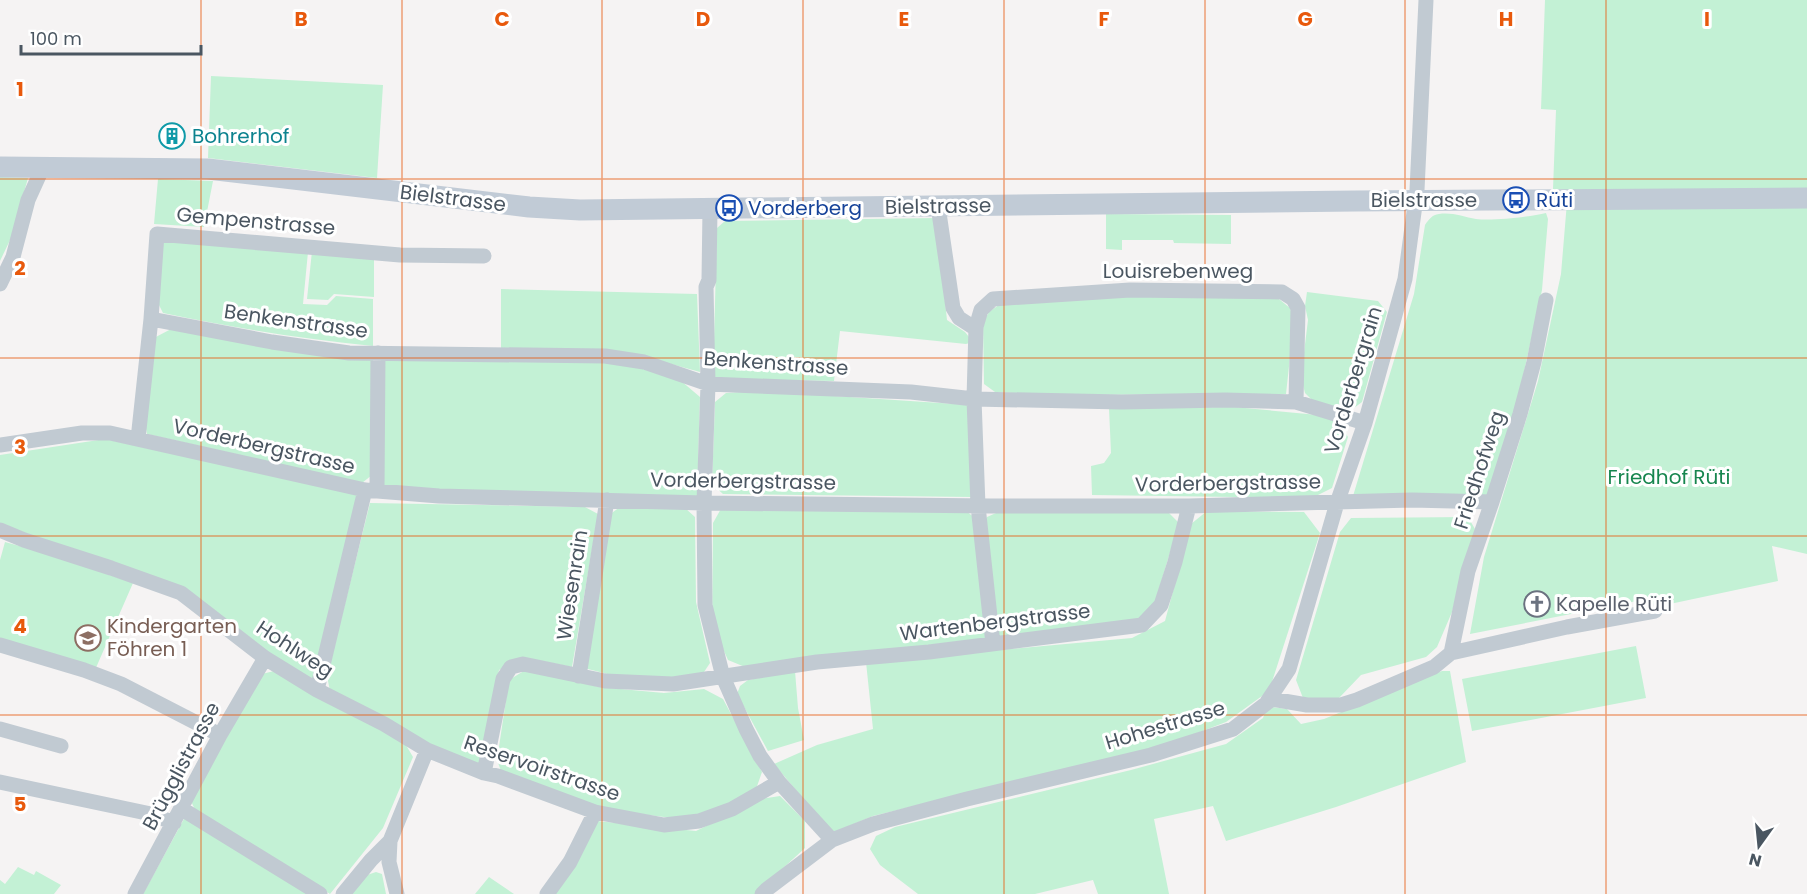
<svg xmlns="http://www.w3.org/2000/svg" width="1807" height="894" viewBox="0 0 1807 894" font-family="Poppins,sans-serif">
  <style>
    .green { fill: #c3f1d5 }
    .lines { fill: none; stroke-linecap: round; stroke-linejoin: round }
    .minor { stroke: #c1cad2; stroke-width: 15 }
    .secondary { stroke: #c1cbd6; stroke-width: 21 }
    .grid { fill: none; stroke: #e8590c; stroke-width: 1.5; stroke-opacity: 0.55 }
    .labels { text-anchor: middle; stroke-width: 6; stroke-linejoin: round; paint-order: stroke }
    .culture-label { font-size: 20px; fill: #0d838f; stroke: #fff; text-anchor: start }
    .street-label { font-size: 20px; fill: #4a5661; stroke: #fff }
    .transit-label { font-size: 20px; fill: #164399; stroke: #fff; text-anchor: start }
    .park-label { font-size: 20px; fill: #17864f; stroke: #fff }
    .worship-label { font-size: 20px; fill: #5b616d; stroke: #fff; text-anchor: start }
    .education-label { font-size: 20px; fill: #785e54; stroke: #fff; text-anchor: start }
    .grid-label { font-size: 20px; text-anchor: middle; font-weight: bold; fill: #e8590c; stroke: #fff; stroke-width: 6; stroke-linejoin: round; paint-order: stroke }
  </style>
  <rect width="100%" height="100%" fill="#f5f3f3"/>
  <!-- green -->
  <path class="green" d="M1545,0H1807V554L1772,546L1778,581L1651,608L1647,599L1470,634L1484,557L1538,381L1561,274L1568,190L1553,189L1556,110L1541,109Z
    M211,76L383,85L377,178L208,158Z
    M0,177L28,178L11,238L0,261Z
    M158,179L213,181L204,227L154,224Z
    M1546,213L1548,219L1542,290L1520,390L1489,497L1353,496L1414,294L1425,225C1429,219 1432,215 1439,214C1452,212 1464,217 1476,219C1493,221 1529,217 1546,213Z
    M1106,214L1231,215V244L1174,243L1173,240H1122V250L1106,249Z
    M936,218L947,320L965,332L973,342L966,344L840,331L834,381L713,379L717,228L725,221Z
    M161,239L308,252L303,304L327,305L336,296L373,299V346C303,339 233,328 163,313L157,301Z
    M312,251L374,256V297L334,294L328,300L307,299Z
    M501,289L697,294L700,372L642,356L501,350Z
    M1307,292L1378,301L1387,312L1362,402L1354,408L1342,409L1313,401L1305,393L1301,377L1308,320L1305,306Z
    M1119,294L1274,295L1290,308L1294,320L1286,394L1056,395L995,392L984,384L983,323L989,312L1003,302Z
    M173,328L373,359L372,475L362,483L147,434L145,424L152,339Z
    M381,360L619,362L680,380L700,397L697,497L382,489Z
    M757,391L971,405L972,497L723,494L712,484L715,402L726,393Z
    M1234,407L1318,415L1337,419L1348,437L1332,488L1312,498L1092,495L1091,466L1104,463L1111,453L1109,408Z
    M105,439L361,494L314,683L259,647L186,588L0,525V455Z
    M370,503L585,507L598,514L572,667L522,657L499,670L481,766L430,744L330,691L327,676Z
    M620,507L685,508L695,517L696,602L710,663L700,678L619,677L584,668L609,515Z
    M722,507L965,510L976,519L987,638L745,667L728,660L719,640L712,632L713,523Z
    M1207,511L1304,512L1320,533L1269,691L1226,722L1166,745L873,816L832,833L774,764L817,745L873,729L866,662L1132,638L1165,621L1191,524Z
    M996,513H1169L1179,523L1155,602L1143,618L997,639L984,523L987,517Z
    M1468,517L1475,529L1452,612L1437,647L1426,657L1361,675L1339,698H1303L1296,680L1340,532L1351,518Z
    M5,542L49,554L133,583L95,670L0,641V560Z
    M1636,646L1646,698L1472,731L1462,679Z
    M527,669L599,687L664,693L704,689L723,699L762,772L755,792L712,812L680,819L608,810L501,771L497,760L509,680Z
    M274,671L403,740L413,757L383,828L330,894L196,812L191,801L262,674Z
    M795,671L798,708L804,740L768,751L737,694L740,686L748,680Z
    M1442,671H1450L1466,762L1336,807L1226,841L1213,806L1154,819L1169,894H1098L1093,880L1035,894H918L880,865L870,849L876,836L895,827L1131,770L1226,744L1263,718L1265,712L1272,707L1287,709L1301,724L1324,719Z
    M780,796L805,821V848L755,894H554L597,821L696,831L761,799Z
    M185,817L310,894H143Z
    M18,867L34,875L36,871L61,885L54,894H0V880L5,884Z
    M376,872L382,874L386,894H351L367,875Z
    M489,877L514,894H475Z"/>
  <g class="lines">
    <!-- minor -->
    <path class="minor" d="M938,206L953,308L959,318L976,329
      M710,209L709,280L706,287L708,384L704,503L705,605L723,677L746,729L760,756L779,782L832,840
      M0,284L13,257L28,200L43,167
      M151,319L272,342L349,353L605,356L644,362L708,384L911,392L974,399L1122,402L1225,400L1296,402L1365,423
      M138,439L151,319L157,234L400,255L484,256
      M0,445L82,433H110L365,490L439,496L704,503L990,506H1189L1412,500L1492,502
      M377,491L378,353
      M0,530L24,540L111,568L181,593L265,658L317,690L384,724L427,750L390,841L389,862L397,894
      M993,644L978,506L974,399L976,327L981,310L993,299L1130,290L1282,292L1293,299L1298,308L1296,402
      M0,645L84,670L121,684L220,735
      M1451,653L1468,571L1492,502L1520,414L1534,362L1546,300
      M579,676L607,500
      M317,690L365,490
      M1267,702L1289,669L1337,503L1365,423L1405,279L1417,190L1426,0
      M0,729L61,746
      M427,750L484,773L498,776L595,812L664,825L699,821L732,809L779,782
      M484,773L503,679L511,667L523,664L605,681L673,684L817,662L929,652L1142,625L1161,605L1175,562L1189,506
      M0,782L151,814L174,823
      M182,809L320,894
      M135,894L220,735L265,658
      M343,894L371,860L390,841
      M547,894L570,862L595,812
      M762,894L766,890L832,840L873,824L967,799L1151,755L1233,729L1272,699L1307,705H1341L1357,700L1434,667L1451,653L1567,627L1655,611"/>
    <!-- secondary -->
    <path class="secondary" d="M0,167L208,169L529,207L580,210L1356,201L1807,198"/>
  </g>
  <!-- grid -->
  <path class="grid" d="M201,0V894M402,0V894M602,0V894M803,0V894M1004,0V894M1205,0V894M1405,0V894M1606,0V894M0,179H1807M0,358H1807M0,536H1807M0,715H1807"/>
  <!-- icons -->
  <defs>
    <g id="building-ring" transform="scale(1.35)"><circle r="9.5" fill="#fff" stroke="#0f9aa8" stroke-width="1.5"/><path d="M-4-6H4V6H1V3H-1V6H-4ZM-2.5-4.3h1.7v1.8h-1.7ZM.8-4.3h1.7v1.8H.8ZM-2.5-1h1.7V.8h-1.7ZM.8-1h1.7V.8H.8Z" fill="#0f9aa8"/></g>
    <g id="bus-ring" transform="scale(1.35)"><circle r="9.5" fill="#fff" stroke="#1a4fb4" stroke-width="1.5"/><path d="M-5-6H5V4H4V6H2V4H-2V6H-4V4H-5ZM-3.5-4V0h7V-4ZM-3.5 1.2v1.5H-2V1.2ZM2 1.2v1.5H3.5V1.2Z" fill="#1a4fb4"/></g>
    <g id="church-ring" transform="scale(1.35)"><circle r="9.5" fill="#fff" stroke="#6b7280" stroke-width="1.5"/><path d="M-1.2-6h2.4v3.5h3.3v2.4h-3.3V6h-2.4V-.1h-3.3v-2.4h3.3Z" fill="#6b7280"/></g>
    <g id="school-ring" transform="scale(1.35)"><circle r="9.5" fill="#fff" stroke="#8d6e63" stroke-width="1.5"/><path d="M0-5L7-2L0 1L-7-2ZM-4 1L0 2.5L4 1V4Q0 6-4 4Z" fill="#8d6e63"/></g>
  </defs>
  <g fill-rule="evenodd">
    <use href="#building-ring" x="172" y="136"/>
    <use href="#bus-ring" x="1516" y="200"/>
    <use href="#bus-ring" x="729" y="208"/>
    <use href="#church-ring" x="1537" y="604"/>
    <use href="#school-ring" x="88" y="638"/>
  </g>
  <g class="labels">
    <!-- culture labels -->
    <g class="culture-label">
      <text x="192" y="143">Bohrerhof</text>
    </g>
    <!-- street labels -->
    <g class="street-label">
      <text transform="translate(453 198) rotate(7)" y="7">Bielstrasse</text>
      <text x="1424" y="207">Bielstrasse</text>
      <text transform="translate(938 206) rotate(-1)" y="7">Bielstrasse</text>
      <text transform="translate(256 221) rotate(5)" y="7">Gempenstrasse</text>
      <text x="1178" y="278">Louisrebenweg</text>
      <text transform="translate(296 321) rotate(8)" y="7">Benkenstrasse</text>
      <text transform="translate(776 363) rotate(4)" y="7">Benkenstrasse</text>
      <text transform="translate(1353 380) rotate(-73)" y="7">Vorderbergrain</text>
      <text transform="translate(264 446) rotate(13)" y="7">Vorderbergstrasse</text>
      <text transform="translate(1479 470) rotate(-72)" y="7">Friedhofweg</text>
      <text transform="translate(743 481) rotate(1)" y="7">Vorderbergstrasse</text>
      <text transform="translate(1228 483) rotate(-1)" y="7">Vorderbergstrasse</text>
      <text transform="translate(572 585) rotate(-81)" y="7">Wiesenrain</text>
      <text transform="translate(995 622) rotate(-7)" y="7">Wartenbergstrasse</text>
      <text transform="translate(295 649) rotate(33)" y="7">Hohlweg</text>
      <text transform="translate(1165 725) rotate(-17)" y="7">Hohestrasse</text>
      <text transform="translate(181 766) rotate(-62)" y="7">Brügglistrasse</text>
      <text transform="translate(542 768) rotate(19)" y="7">Reservoirstrasse</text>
    </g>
    <!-- transit labels -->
    <g class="transit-label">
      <text x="1536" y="207">Rüti</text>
      <text x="748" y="215">Vorderberg</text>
    </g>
    <!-- park labels -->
    <g class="park-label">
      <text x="1669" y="484">Friedhof Rüti</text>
    </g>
    <!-- worship labels -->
    <g class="worship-label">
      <text x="1556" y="611">Kapelle Rüti</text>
    </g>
    <!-- education labels -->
    <g class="education-label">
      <text x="107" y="633">Kindergarten<tspan x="107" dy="23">Föhren 1</tspan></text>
    </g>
  </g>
  <g class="grid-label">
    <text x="301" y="26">B</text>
    <text x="502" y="26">C</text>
    <text x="703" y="26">D</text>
    <text x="904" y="26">E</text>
    <text x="1104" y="26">F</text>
    <text x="1305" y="26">G</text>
    <text x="1506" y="26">H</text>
    <text x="1707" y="26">I</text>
    <text x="20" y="96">1</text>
    <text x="20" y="275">2</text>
    <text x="20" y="454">3</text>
    <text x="20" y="633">4</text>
    <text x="20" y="811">5</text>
  </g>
  <!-- north arrow -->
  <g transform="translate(1759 846) rotate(195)" stroke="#ffffff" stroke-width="4.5" paint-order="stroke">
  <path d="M0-4.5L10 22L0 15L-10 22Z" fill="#4a5661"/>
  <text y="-9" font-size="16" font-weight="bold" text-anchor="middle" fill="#4a5661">N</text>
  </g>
  <!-- scale -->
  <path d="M21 45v9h180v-9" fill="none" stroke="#4a5661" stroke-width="3"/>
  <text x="30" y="45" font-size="18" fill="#4a5661" stroke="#ffffff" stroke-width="4.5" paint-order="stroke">100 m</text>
</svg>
